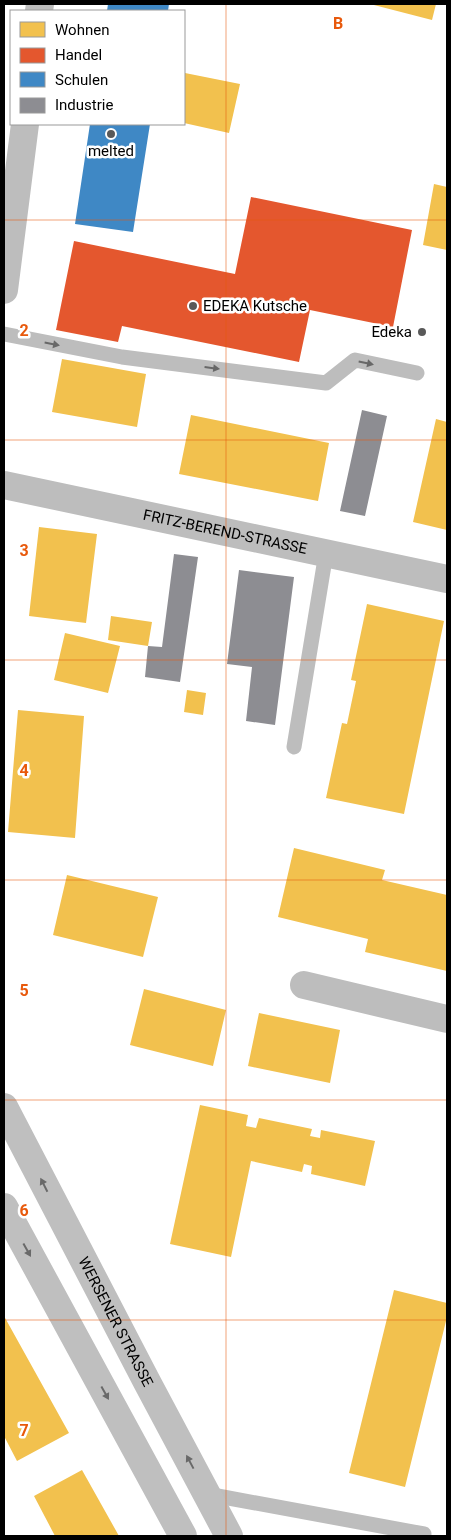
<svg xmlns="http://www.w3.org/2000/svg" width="451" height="1540" viewBox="0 0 451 1540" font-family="Roboto,sans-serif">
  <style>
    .homes { fill: #f2c14e }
    .shops { fill: #e4572e }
    .schools { fill: #3f88c5 }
    .industry { fill: #8d8d92 }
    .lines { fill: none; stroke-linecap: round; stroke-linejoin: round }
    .service { stroke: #bdbdbd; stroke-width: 15 }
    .minor { stroke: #bdbdbd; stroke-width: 28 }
    .tertiary { stroke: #bdbdbd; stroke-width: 28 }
    .secondary { stroke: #bfbfbf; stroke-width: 28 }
    .oneway { fill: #686868 }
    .oneway2 { fill: #696969 }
    .grid { fill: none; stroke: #e8590c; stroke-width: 1; stroke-opacity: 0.55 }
    .poi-dot { fill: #595959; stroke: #fff; stroke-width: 2 }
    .labels { text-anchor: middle; stroke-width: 5; stroke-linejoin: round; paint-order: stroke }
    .poi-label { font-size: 15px; fill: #000; stroke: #fff }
    .street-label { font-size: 15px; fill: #000; stroke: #fff }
    .grid-label { font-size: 16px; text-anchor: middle; font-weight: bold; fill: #e8590c; stroke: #fff; stroke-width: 5; stroke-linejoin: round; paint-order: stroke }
  </style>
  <rect width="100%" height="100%" fill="#fff"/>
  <!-- homes -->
  <path class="homes" d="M370,4H436L432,20Z
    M185,73L240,84L229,133L184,123Z
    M434,184L447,187V250L423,245Z
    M62,359L146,374L137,427L52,412Z
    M191,415L329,443L318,501L179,474Z
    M436,419L447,422V530L413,522Z
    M39,527L97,534L86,623L29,616Z
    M367,604L444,621L404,814L326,798L342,723L347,724L356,681L351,680Z
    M111,616L152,622L148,646L108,640Z
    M65,633L120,646L108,693L54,680Z
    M187,690L206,693L203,715L184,712Z
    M18,710L84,716L75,838L8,832Z
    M294,848L385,870L382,880L447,895V971L365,952L368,939L278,917Z
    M67,875L158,897L143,957L53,935Z
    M144,989L226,1010L213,1066L130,1045Z
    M259,1013L340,1030L330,1083L248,1066Z
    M200,1105L248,1115L246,1126L256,1128L259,1118L312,1129L310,1136L320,1138L321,1130L375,1141L365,1186L311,1174L312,1166L304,1164L302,1172L251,1161L231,1257L170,1244Z
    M394,1290L447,1303V1317L405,1487L349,1473Z
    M4,1316L69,1433L17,1461L4,1436Z
    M82,1470L119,1536H55L34,1496Z"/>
  <!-- shops -->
  <path class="shops" d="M251,197L412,230L393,327L310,310L299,362L122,326L118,342L56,330L74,241L235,274Z"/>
  <!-- schools -->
  <path class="schools" d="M108,4H169L168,11H107Z
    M90,124H150L133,232L75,224Z"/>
  <!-- industry -->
  <path class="industry" d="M362,410L387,416L365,516L340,511Z
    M174,554L198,557L180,682L145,677L148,646L162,647Z
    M239,570L294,577L275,725L246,721L252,667L227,664Z"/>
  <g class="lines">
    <!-- service -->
    <path class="service" d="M4,334L122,357L326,383L355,360L417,373
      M294,747L326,553
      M207,1494L424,1534"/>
    <!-- minor -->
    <g class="minor">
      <path id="s1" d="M4,485L447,579"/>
      <path d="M304,985L447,1019"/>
    </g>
    <!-- tertiary -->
    <path class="tertiary" d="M39,11L40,4
      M4,290L25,124"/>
    <!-- secondary -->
    <g class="secondary">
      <path id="s2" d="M4,1107L147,1382L229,1536"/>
      <path d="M4,1207L183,1536"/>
    </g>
  </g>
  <!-- one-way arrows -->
  <defs><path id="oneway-solid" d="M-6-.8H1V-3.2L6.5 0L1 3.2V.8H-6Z" transform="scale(1.25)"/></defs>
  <g class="oneway">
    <use href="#oneway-solid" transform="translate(52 344) rotate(11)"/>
    <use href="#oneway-solid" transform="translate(366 363) rotate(12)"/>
    <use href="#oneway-solid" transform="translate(212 368) rotate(7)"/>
  </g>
  <g class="oneway2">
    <use href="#oneway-solid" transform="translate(44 1185) rotate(-117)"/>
    <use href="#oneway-solid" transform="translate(27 1250) rotate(61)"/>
    <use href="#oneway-solid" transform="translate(105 1393) rotate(61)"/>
    <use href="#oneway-solid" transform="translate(190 1462) rotate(-118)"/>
  </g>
  <!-- grid -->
  <path class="grid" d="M226,4V1536M4,220H447M4,440H447M4,660H447M4,880H447M4,1100H447M4,1320H447"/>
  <!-- markers -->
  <g class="poi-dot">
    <circle cx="111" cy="134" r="5"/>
    <circle cx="193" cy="306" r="5"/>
    <circle cx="422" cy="332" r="5"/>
  </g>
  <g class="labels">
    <!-- poi labels -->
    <g class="poi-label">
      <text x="111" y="156">melted</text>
      <text x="203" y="311" text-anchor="start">EDEKA Kutsche</text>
      <text x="412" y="337" text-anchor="end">Edeka</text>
    </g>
    <!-- street labels -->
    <g class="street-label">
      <text dy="5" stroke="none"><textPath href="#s1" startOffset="226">FRITZ-BEREND-STRASSE</textPath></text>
      <text dy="5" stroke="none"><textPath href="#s2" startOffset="242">WERSENER STRASSE</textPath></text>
    </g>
  </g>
  <g class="grid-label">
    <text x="338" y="29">B</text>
    <text x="24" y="336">2</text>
    <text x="24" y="556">3</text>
    <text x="24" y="776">4</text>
    <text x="24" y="996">5</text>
    <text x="24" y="1216">6</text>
    <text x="24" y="1436">7</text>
  </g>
  <!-- border -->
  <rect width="451" height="1540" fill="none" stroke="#000000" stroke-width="10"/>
  <!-- legend -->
  <rect x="10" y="10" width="175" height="115" fill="#ffffff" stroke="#999999"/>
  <rect x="20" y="22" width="25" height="15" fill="#f2c14e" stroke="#999999"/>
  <text x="55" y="35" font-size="15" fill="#000000">Wohnen</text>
  <rect x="20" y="48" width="25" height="15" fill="#e4572e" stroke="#999999"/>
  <text x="55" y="60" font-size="15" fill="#000000">Handel</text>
  <rect x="20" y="72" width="25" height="15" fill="#3f88c5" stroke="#999999"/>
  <text x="55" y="85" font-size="15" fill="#000000">Schulen</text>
  <rect x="20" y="98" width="25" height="15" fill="#8d8d92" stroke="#999999"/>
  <text x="55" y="110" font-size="15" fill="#000000">Industrie</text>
</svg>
